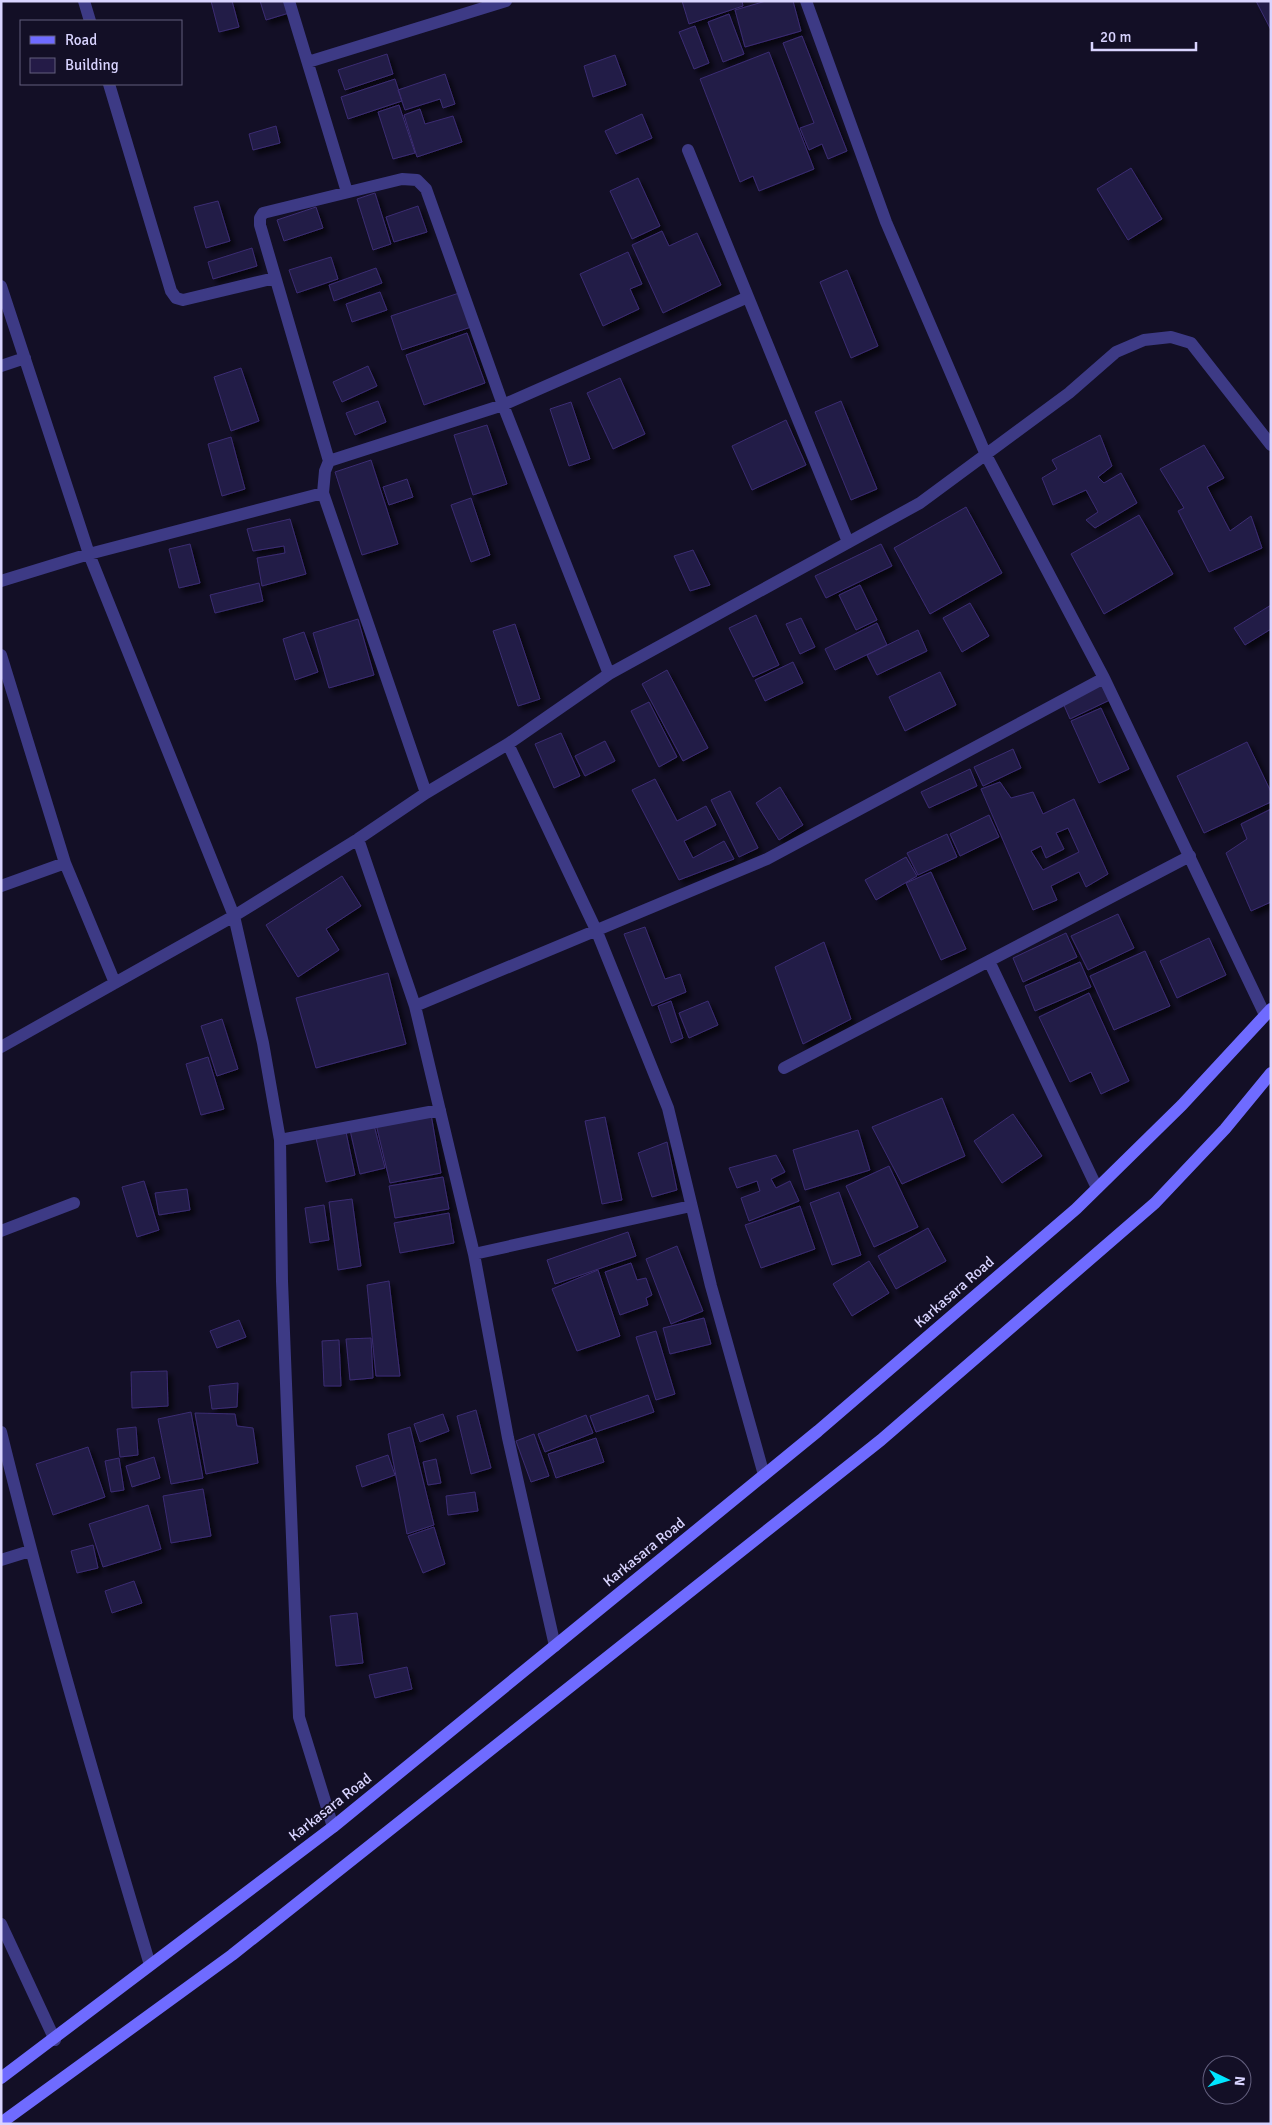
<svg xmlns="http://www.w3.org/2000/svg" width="1272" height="2125" viewBox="0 0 1272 2125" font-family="Signika,sans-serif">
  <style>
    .building { fill: #241b47; stroke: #3b2d73; fill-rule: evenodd; filter: url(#shadow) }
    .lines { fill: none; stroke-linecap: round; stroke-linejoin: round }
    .minor { stroke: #3d3a85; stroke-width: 12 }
    .secondary { stroke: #6f6bff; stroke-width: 12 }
    .labels { text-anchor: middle; stroke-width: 4; stroke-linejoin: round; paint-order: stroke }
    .street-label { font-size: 15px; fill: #d9d4ff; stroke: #130f26 }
  </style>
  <defs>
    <filter id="shadow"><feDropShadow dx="4.5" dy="4.5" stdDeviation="2.5" flood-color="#0009"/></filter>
  </defs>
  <rect width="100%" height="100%" fill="#130f26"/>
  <!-- building -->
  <path class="building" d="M211,1H232L239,27L219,32Z
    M260,1H285L289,13L266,20Z
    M682,1H742L743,6L689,24Z
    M766,1H793L801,31L745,47L735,10Z
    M1256,1H1271V30Z
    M729,14L744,54L723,62L708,22Z
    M695,26L709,63L694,69L679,32Z
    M802,36L847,151L828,159L822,144L809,150L800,128L814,123L783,43Z
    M769,52L814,169L759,191L753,176L740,182L700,79Z
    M387,54L393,74L345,90L338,70Z
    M615,55L626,85L593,97L584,66Z
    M445,74L455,104L443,108L440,99L405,110L398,90Z
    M395,79L402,101L348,119L341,97Z
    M399,105L415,153L393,159L378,112Z
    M420,109L425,124L453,116L462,142L417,157L404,115Z
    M642,114L652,138L616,154L605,131Z
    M276,126L280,143L253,150L249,134Z
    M1131,168L1162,219L1128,240L1097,189Z
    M638,178L660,226L632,239L610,191Z
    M375,193L391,244L373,250L357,199Z
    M218,201L230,241L206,248L194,207Z
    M418,206L427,232L394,242L386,217Z
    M316,207L323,228L284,241L277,220Z
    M662,231L669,246L697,233L721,285L663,313L632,245Z
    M252,248L257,266L213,279L208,262Z
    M628,252L642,284L630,289L639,309L603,326L580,274Z
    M331,257L338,279L297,293L289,270Z
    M376,268L382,283L334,301L329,285Z
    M847,270L878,346L851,358L820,282Z
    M380,292L387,310L352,322L346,304Z
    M459,293L471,327L402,350L391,316Z
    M467,333L485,383L424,405L406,355Z
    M368,366L377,386L342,402L333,382Z
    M241,368L259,421L231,431L214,377Z
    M620,378L645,434L613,449L587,393Z
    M378,401L386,422L355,435L346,413Z
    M841,401L877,489L851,500L815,412Z
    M571,402L590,459L569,466L550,409Z
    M786,420L806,465L752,490L732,446Z
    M487,425L507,484L473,495L454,435Z
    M1100,435L1112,466L1098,477L1104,483L1121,473L1137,503L1095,528L1086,520L1098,512L1086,490L1053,505L1042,478L1057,469L1052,460Z
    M231,437L245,489L222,496L208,444Z
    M1204,445L1224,478L1207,487L1230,531L1251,516L1262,548L1209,572L1178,511L1184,508L1160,469Z
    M371,460L398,544L362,555L335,472Z
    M407,479L413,497L389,505L383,487Z
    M471,498L490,555L471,562L451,505Z
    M966,507L1002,573L930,614L894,548Z
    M1139,515L1173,574L1104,614L1071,554Z
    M290,519L306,574L262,586L257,558L285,553L284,546L253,551L247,529Z
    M190,544L200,583L179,588L169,549Z
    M881,544L892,566L826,598L815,576Z
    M693,550L710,585L690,591L674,556Z
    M259,583L263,601L215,613L210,595Z
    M860,585L877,620L856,630L839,595Z
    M970,603L989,636L962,652L943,618Z
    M1271,605V629L1245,645L1234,628Z
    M756,615L779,665L753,677L729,628Z
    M801,618L815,647L800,654L786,624Z
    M358,619L374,675L329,688L313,633Z
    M877,623L887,645L835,670L825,649Z
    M515,624L540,699L518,706L493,631Z
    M918,630L927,651L877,675L867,655Z
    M304,632L318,672L295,680L283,639Z
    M793,662L803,683L765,701L755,680Z
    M667,670L708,748L683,761L642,684Z
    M940,672L956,705L905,731L889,697Z
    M1105,683L1112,699L1070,719L1063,703Z
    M649,702L677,757L659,767L631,711Z
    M1101,708L1129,769L1099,783L1071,721Z
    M561,733L580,776L554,788L535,744Z
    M605,741L615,761L585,776L575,756Z
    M1247,742L1271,792V802L1204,833L1177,776Z
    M1013,749L1021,768L983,786L974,767Z
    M970,769L977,786L929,808L921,792Z
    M655,779L677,821L706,806L716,825L684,841L693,858L724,841L734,859L679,880L632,790Z
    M1000,782L1011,798L1033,792L1043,814L1074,799L1108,874L1086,887L1079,872L1051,886L1057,900L1033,910L981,789ZM1068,828L1079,852L1043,870L1031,851L1041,846L1046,858L1064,849L1056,833Z
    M780,787L803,825L779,840L756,803Z
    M730,791L758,848L739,857L711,800Z
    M1271,809V902L1251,911L1226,853L1247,839L1241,824Z
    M989,815L999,837L960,856L950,834Z
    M947,834L957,857L918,875L907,853Z
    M906,857L917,876L876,900L865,880Z
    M931,872L966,949L941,960L906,883Z
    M342,876L361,906L326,929L339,950L298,977L266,925Z
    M1118,914L1134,948L1088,970L1071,936Z
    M645,927L665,979L680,974L686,992L652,1006L624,934Z
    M1066,933L1077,957L1023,982L1013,958Z
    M1209,938L1226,975L1177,998L1160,961Z
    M824,942L851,1019L803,1044L775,967Z
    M1145,951L1170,1006L1114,1030L1090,976Z
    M1080,962L1091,987L1035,1011L1025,986Z
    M388,973L406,1044L316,1068L296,998Z
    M1089,993L1129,1081L1101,1094L1091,1072L1070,1082L1039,1017Z
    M671,1001L683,1038L671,1043L658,1006Z
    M708,1001L718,1025L689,1038L679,1013Z
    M222,1019L238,1069L217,1076L201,1026Z
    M208,1057L224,1109L201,1115L186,1064Z
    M942,1098L965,1156L902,1184L872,1127Z
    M431,1114L441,1173L390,1183L376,1124Z
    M1013,1114L1042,1156L1002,1183L974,1141Z
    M605,1117L622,1200L602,1204L585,1121Z
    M374,1125L385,1168L360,1174L350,1130Z
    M858,1130L870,1170L805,1190L793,1150Z
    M346,1132L355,1175L326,1182L316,1138Z
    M667,1142L677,1190L652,1197L638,1153Z
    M776,1155L785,1172L771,1179L776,1188L790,1181L799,1201L749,1221L741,1198L760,1191L757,1181L737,1188L729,1168Z
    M889,1166L918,1227L874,1247L846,1186Z
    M443,1177L449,1209L395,1218L389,1186Z
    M144,1181L159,1230L137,1237L122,1187Z
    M187,1189L190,1210L159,1215L155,1193Z
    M839,1192L861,1255L832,1265L810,1203Z
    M352,1199L361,1266L338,1270L329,1202Z
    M324,1205L329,1240L310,1243L305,1208Z
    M800,1206L815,1249L761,1268L745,1225Z
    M449,1213L454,1243L400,1253L394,1223Z
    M928,1228L946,1261L896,1289L878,1256Z
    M628,1232L636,1256L555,1284L547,1260Z
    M677,1246L703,1311L671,1324L646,1259Z
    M869,1261L889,1293L852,1316L833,1284Z
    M631,1263L637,1280L646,1278L652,1295L646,1298L648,1305L620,1315L605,1272Z
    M598,1270L620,1336L577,1351L552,1289Z
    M389,1281L400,1376H376L367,1285Z
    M704,1318L711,1344L670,1354L663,1328Z
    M239,1320L246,1337L217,1348L210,1331Z
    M656,1331L675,1394L656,1400L636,1337Z
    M371,1338L373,1378L350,1380L346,1339Z
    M339,1340L341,1386H324L322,1341Z
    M167,1371L168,1406L132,1408L131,1372Z
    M238,1383L237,1407L212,1409L209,1386Z
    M648,1395L654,1412L596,1432L590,1416Z
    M476,1410L491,1468L471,1474L457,1416Z
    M191,1412L203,1478L171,1484L158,1419Z
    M195,1413L235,1414L237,1426L253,1428L258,1463L206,1474Z
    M443,1414L449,1431L420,1442L414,1424Z
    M586,1415L593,1433L545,1452L538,1434Z
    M136,1427L138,1455L120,1457L117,1429Z
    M410,1427L434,1525L407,1534L388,1434Z
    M534,1434L549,1476L531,1482L516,1441Z
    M596,1438L604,1462L556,1478L548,1454Z
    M88,1447L105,1497L53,1515L36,1464Z
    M388,1455L395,1475L362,1487L356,1466Z
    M154,1457L160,1478L132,1487L126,1466Z
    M119,1458L124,1490L111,1492L105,1461Z
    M436,1459L441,1483L428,1485L423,1462Z
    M203,1489L211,1536L171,1543L163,1496Z
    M475,1492L478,1511L448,1515L446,1496Z
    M148,1505L161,1549L103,1567L89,1524Z
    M434,1527L445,1564L423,1573L408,1536Z
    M93,1545L98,1568L77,1573L71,1551Z
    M134,1581L142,1603L112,1613L105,1591Z
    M357,1613L363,1663L336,1666L330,1616Z
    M407,1667L412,1689L375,1698L369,1675Z"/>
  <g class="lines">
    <!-- minor -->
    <path class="minor" d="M84,1L90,21
      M289,1L347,192
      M806,1L886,222L986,455L1104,678L1265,1015
      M308,62L506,1
      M109,84L171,291L176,298L183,300L275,278
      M688,150L848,542
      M1,286L89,554L234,916L263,1043L280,1140L282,1281L299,1717L333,1827
      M1,366L25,358
      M329,461L503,405L748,297
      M1,581L89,554L323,493
      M1,655L65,863L115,983
      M508,744L597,932L668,1108L711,1286L764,1475
      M426,793L323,493L325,471L329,461L260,225V218L263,213L402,179L417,180L426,189L503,405L609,674
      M358,839L415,1006L474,1254L508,1438L555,1646
      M1,886L65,863
      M989,961L1097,1188
      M415,1006L767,859L1104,678
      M1,1047L234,916L358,839L426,793L508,744L609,674L920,503L1069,393L1116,352L1144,340L1171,337L1191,343L1271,445
      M784,1068L1190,856
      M280,1140L440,1110
      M1,1231L74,1203
      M474,1254L691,1206
      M1,1432C45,1611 97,1788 150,1965
      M1,1560L30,1551
      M1,1924L55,2040"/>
    <!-- secondary -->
    <path class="secondary" d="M1,2078L333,1827L818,1431L1076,1209L1182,1105L1271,1009
      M1,2123L232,1955L881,1440L1155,1203L1225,1129L1271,1073"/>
  </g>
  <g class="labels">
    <!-- street labels -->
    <g class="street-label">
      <text transform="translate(954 1292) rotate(-41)" y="5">Karkasara Road</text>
      <text transform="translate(644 1552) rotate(-39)" y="5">Karkasara Road</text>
      <text transform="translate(330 1807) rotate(-38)" y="5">Karkasara Road</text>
    </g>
  </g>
  <!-- border -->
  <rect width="1272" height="2125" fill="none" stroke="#d9d4ff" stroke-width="5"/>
  <!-- legend -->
  <rect x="20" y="20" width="162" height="65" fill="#130f26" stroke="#625e7d"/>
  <rect x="30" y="36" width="25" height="8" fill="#6f6bff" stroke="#625e7d"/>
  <text x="65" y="45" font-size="15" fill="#d9d4ff">Road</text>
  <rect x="30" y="58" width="25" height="15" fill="#241b47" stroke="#625e7d"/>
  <text x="65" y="70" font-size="15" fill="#d9d4ff">Building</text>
  <!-- north arrow -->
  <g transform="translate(1227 2080) rotate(95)"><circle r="24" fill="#130f26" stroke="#625e7d"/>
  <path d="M0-4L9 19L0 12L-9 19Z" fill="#00e5ff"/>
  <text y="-8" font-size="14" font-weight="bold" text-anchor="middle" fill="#d9d4ff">N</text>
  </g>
  <!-- scale -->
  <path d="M1092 42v8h104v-8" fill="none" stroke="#d9d4ff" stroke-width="2.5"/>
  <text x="1100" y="42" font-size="15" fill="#d9d4ff" stroke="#130f26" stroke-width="4" paint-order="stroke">20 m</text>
</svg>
